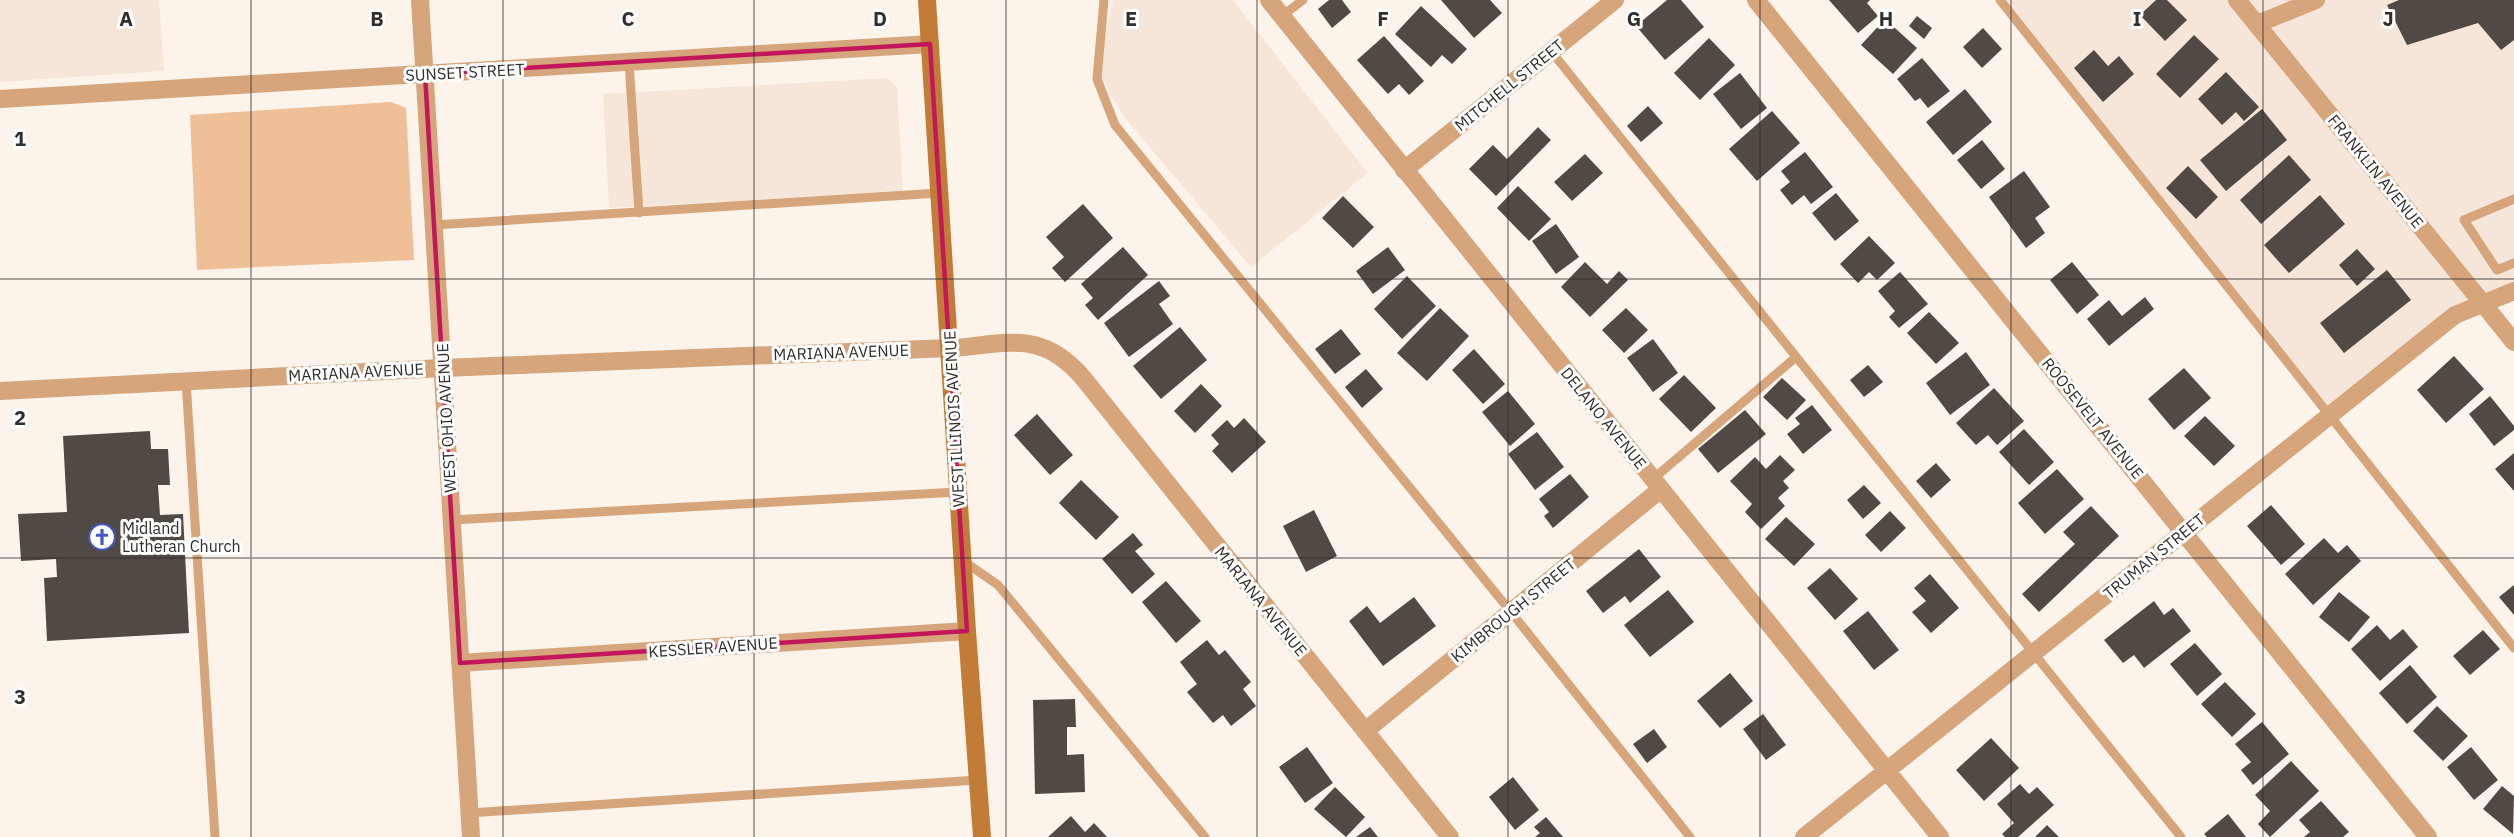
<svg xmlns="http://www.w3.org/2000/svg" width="2514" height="837" viewBox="0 0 2514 837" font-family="'IBM Plex Sans',sans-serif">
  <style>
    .built { fill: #f6e6d9 }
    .green { fill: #efbf97 }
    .building { fill: #514943 }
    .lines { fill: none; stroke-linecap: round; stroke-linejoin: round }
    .service { stroke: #d6a57b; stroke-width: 9 }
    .minor { stroke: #d6a57b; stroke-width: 18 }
    .secondary { stroke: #c37c38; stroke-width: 18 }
    .marked { fill: none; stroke: #c2185b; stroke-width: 4.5; stroke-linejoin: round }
    .grid { fill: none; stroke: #312e2b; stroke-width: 1.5; stroke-opacity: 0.55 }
    .labels { text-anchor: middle; stroke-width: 6; stroke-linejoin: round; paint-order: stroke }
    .street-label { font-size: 16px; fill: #312e2b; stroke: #fff }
    .poi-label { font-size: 16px; fill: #312e2b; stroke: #fff; text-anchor: start }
    .grid-label { font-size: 20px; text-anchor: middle; font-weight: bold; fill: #312e2b; stroke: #fff; stroke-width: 6; stroke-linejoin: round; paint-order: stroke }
  </style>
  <rect width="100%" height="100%" fill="#fcf3eb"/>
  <!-- built -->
  <path class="built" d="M0,0H159L164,71L0,82Z
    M1113,0H1233L1368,173L1251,267L1125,118L1101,78V54Z
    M2003,0H2514V284L2482,295L2334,414Z
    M888,78L897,88L903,193L609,208L603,94Z"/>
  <!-- green -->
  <path class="green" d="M391,102L406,108L414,260L197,270L190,115Z"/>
  <!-- building -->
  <path class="building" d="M1329,0H1342L1351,12L1332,28L1318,9Z
    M1441,0H1490L1502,13L1474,38Z
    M1667,0H1681L1704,27L1665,60L1636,26Z
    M1829,0H1870L1867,3L1878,16L1858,33Z
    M2156,0H2167L2187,20L2165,41L2140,15Z
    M2399,0H2514V40L2501,50L2478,23L2407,45L2387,5Z
    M1421,6L1467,49L1452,64L1442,55L1431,67L1395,34Z
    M1917,16L1932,28L1924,39L1909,26Z
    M1885,19L1917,48L1893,74L1861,45Z
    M1983,28L2002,49L1982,68L1963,47Z
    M2194,35L2219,59L2180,98L2156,74Z
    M1384,36L1424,81L1409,95L1399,84L1388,94L1357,60Z
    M1709,38L1735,65L1700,100L1674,73Z
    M2094,50L2108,66L2119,56L2134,74L2103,102L2074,68Z
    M1922,58L1950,91L1928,108L1920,98L1915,101L1897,79Z
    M2226,72L2259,107L2244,121L2236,112L2222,125L2198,99Z
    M1740,73L1767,108L1741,129L1713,94Z
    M1965,89L1992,122L1953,155L1926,122Z
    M1648,106L1663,123L1641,142L1627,126Z
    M2262,109L2287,140L2226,191L2200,160Z
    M1772,111L1800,143L1757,181L1729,149Z
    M1538,127L1551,140L1496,196L1469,169L1493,145L1507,159Z
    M1982,140L2005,169L1981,189L1957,160Z
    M1805,152L1833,187L1811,204L1804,195L1792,205L1780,190L1790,182L1781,171Z
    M1585,154L1603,173L1572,201L1554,182Z
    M2289,155L2311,180L2261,224L2240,200Z
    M2188,166L2218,197L2196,219L2166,188Z
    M2024,171L2050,207L2035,218L2045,233L2026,248L1989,197Z
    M1518,186L1551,219L1529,241L1497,208Z
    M1836,193L1859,221L1835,241L1812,213Z
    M2320,195L2345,224L2289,273L2264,245Z
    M1343,196L1374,227L1353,248L1322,218Z
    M1083,204L1113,238L1065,282L1052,268L1064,257L1046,237Z
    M1556,224L1579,257L1556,274L1532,241Z
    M1869,236L1895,263L1877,280L1869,272L1858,283L1840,264Z
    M1123,247L1148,275L1098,320L1085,305L1093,298L1081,284Z
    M1388,247L1405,270L1373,294L1356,271Z
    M2357,249L2375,269L2357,286L2339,265Z
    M1585,262L1607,284L1619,271L1628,280L1590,317L1561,287Z
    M2072,262L2099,295L2077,314L2050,280Z
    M2387,270L2411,300L2344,353L2320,323Z
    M1900,272L1928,304L1899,328L1889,317L1895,311L1878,291Z
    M1407,276L1436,306L1402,339L1374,309Z
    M1159,281L1170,296L1159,304L1173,324L1129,357L1104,323Z
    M2145,297L2154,309L2109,346L2087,319L2109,300L2122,316Z
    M1440,308L1469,336L1427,381L1397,353Z
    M1626,308L1648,330L1624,353L1602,330Z
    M1929,312L1959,343L1936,364L1907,333Z
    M1180,327L1207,360L1161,399L1133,366Z
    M1341,329L1361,354L1335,374L1315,349Z
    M1653,339L1678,373L1653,392L1627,358Z
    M1474,349L1505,384L1483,404L1452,370Z
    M1966,352L1990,385L1950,415L1926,383Z
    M2454,356L2484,389L2446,423L2417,390Z
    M1868,365L1883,382L1864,397L1850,380Z
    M2184,368L2211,398L2174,430L2148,399Z
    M1366,369L1383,389L1362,408L1345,387Z
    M1684,375L1716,408L1691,432L1659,399Z
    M1782,378L1806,400L1787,420L1763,397Z
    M1201,384L1222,406L1195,433L1174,411Z
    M1994,388L2024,421L1997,445L1988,435L1976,445L1956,423Z
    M1508,391L1535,424L1510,446L1482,412Z
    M2490,396L2514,426V430L2494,446L2469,414Z
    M1812,405L1832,430L1803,454L1787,434L1800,424L1795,418Z
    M1745,410L1766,434L1718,473L1698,449Z
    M1037,414L1073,455L1050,475L1014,435Z
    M2205,416L2235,446L2214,466L2184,436Z
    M1244,418L1266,442L1232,473L1212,451L1219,444L1211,435L1227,420L1234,428Z
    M2024,429L2054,462L2029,485L1999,452Z
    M150,431L151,449H168L170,485H158L160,515L183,514L189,633L47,641L44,578L57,577L56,559L21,561L18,514L67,512L63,436Z
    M1537,432L1564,467L1535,490L1508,454Z
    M2514,453V491L2495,469Z
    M1780,455L1795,470L1783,481L1789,488L1778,498L1785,506L1761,529L1745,512L1752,504L1730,481L1755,457L1766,469Z
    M1936,463L1951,480L1931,498L1916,481Z
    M2057,469L2084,499L2045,534L2018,503Z
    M1570,474L1589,497L1553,528L1544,516L1549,512L1539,499Z
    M1081,480L1119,517L1096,540L1059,503Z
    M1864,485L1881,503L1863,519L1847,500Z
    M2271,505L2305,544L2281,565L2247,526Z
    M2091,506L2119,536L2039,612L2022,594L2075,544L2063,532Z
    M1314,510L1337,556L1306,572L1283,526Z
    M1890,511L1906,528L1881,552L1865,535Z
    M1786,517L1815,544L1794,566L1765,539Z
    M1133,533L1143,545L1135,551L1155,574L1132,594L1102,559Z
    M2324,538L2338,553L2347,545L2361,561L2313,605L2285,574Z
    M1639,549L1661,577L1630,603L1625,596L1603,613L1586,591Z
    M1830,568L1858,599L1835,620L1807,588Z
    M1930,574L1959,608L1931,633L1912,612L1926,601L1914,588Z
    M1166,581L1201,621L1176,643L1142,602Z
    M2514,585V615L2499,597Z
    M1668,590L1694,622L1650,657L1624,625Z
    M2339,592L2370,617L2349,642L2319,617Z
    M1414,597L1436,626L1383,666L1349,621L1367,606L1380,623Z
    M2154,601L2164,615L2173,608L2191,631L2144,668L2134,655L2123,663L2104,640Z
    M1868,611L1899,650L1874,670L1843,631Z
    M2377,625L2390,640L2403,629L2418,647L2380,681L2351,649Z
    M2483,630L2500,649L2470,675L2453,656Z
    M1207,640L1219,655L1225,650L1251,682L1243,689L1256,706L1231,726L1223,715L1213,723L1187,692L1197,684L1180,662Z
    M2195,643L2222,674L2197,696L2170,664Z
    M2410,665L2437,697L2407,724L2379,693Z
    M1730,673L1753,701L1720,728L1697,701Z
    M2225,682L2256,714L2232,737L2201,704Z
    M1075,699L1076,727H1067V755L1084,754L1085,792L1035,794L1033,700Z
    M2437,706L2468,736L2443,761L2413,731Z
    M1763,714L1786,745L1766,760L1743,729Z
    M2262,722L2289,754L2253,785L2241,770L2251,762L2235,744Z
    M1654,729L1667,747L1647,763L1633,744Z
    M1991,738L2019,768L1984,801L1956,770Z
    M1307,747L1333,783L1305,803L1279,767Z
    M2471,747L2498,780L2474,800L2447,767Z
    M2291,761L2319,791L2270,837L2258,824L2270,811L2255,795Z
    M1513,777L1539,810L1515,830L1489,797Z
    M2020,784L2029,794L2037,787L2054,805L2018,837H2005L2002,834L2014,823L1997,804Z
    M2502,786L2514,796L2513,834L2483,809Z
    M1335,787L1365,817L1346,837L1314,809Z
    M2321,801L2349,832L2343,837H2304L2310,832L2299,820Z
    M2228,814L2246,837H2207L2204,834Z
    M1071,816L1085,832L1094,823L1107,837H1048Z
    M1546,817L1563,837H1535L1540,833L1534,827Z
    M2047,825L2059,837H2035Z
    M1370,827L1378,837H1356Z"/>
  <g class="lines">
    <!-- service -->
    <path class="service" d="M1104,0L1097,79L1115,125L1511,612L1690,837
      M2000,0L2514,648
      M1282,16L1303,0
      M1551,51L2181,837
      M629,62L639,213
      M2514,199L2464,220L2497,270L2514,263
      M434,225L939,193
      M186,381L215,837
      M1653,479L1796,357
      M452,520L958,492
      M962,560L998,585L1205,837
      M469,813L978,780"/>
    <!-- minor -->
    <path class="minor" d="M420,0L471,837
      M1269,0L1940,837
      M1756,0L2428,837
      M2237,0L2514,342
      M2257,24L2316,0
      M0,99L930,44
      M1404,170L1615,0
      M0,391L443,368L951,348C1009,344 1042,329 1084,379L1450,837
      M460,663L967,631
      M1365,731L1661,489
      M1804,837L2455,315L2514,291"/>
    <!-- secondary -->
    <path class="secondary" d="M927,0L967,631L982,837"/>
  </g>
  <!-- marked area -->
  <path class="marked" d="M930,44L967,631L460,663L425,74Z"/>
  <!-- grid -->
  <path class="grid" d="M251,0V837M503,0V837M754,0V837M1006,0V837M1257,0V837M1508,0V837M1760,0V837M2011,0V837M2263,0V837M0,279H2514M0,558H2514"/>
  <!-- icons -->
  <defs>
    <g id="church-ring" transform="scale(1.35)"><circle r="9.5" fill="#fff" stroke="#4357cb" stroke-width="1.5"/><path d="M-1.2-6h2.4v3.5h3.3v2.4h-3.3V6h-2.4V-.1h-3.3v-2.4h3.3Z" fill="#4357cb"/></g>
  </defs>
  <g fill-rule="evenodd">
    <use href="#church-ring" x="102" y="537"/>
  </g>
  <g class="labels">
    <!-- street labels -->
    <g class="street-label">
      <text transform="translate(465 72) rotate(-3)" y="6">SUNSET STREET</text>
      <text transform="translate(1509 85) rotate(-39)" y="6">MITCHELL STREET</text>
      <text transform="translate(2376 171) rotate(51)" y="6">FRANKLIN AVENUE</text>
      <text transform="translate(841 352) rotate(-2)" y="6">MARIANA AVENUE</text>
      <text transform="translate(356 372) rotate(-3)" y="6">MARIANA AVENUE</text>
      <text transform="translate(446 418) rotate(-93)" y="6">WEST OHIO AVENUE</text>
      <text transform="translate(1604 418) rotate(51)" y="6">DELANO AVENUE</text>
      <text transform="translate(2093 418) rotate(51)" y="6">ROOSEVELT AVENUE</text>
      <text transform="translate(954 419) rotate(-93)" y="6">WEST ILLINOIS AVENUE</text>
      <text transform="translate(2154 556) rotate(-39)" y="6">TRUMAN STREET</text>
      <text transform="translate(1261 601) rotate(51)" y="6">MARIANA AVENUE</text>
      <text transform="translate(1513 610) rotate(-39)" y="6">KIMBROUGH STREET</text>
      <text transform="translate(713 647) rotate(-4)" y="6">KESSLER AVENUE</text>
    </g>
    <!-- poi labels -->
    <g class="poi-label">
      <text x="122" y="534">Midland<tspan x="122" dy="18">Lutheran Church</tspan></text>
    </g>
  </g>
  <g class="grid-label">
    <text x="126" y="26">A</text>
    <text x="377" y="26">B</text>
    <text x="628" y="26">C</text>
    <text x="880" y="26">D</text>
    <text x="1131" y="26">E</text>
    <text x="1383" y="26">F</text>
    <text x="1634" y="26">G</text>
    <text x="1886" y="26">H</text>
    <text x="2137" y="26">I</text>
    <text x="2388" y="26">J</text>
    <text x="20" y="146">1</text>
    <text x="20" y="425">2</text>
    <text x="20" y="704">3</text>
  </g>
</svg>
